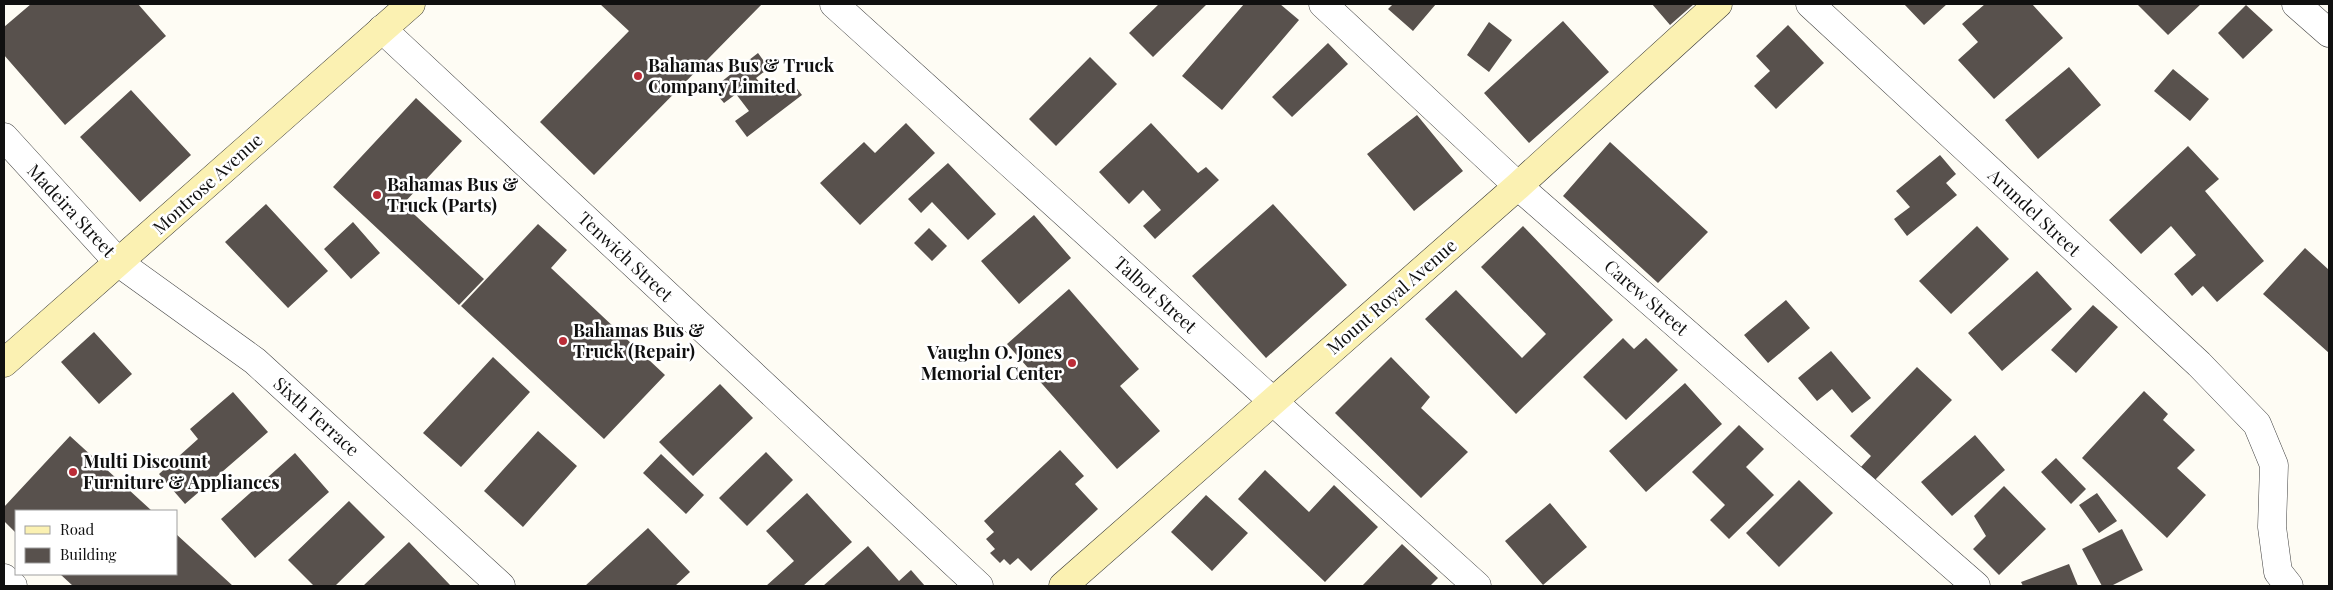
<svg xmlns="http://www.w3.org/2000/svg" width="2333" height="590" viewBox="0 0 2333 590" font-family="'Playfair Display',serif">
  <style>
    .building { fill: #58514d }
    .lines { fill: none; stroke-linecap: round; stroke-linejoin: round }
    .street-casing { stroke: #434343; stroke-width: 29 }
    .secondary-casing { stroke: #323232; stroke-width: 29 }
    .street { stroke: #fff; stroke-width: 28 }
    .secondary { stroke: #fbf1b2; stroke-width: 28 }
    .poi-dot { fill: #bb2d38; stroke: #fff; stroke-width: 2 }
    .labels { text-anchor: middle; stroke-width: 5; stroke-linejoin: round; paint-order: stroke }
    .poi-label { font-size: 18px; font-weight: bold; fill: #101010; stroke: #fff; text-anchor: start }
    .street-label { font-size: 18px; fill: #101010; stroke: #fff }
  </style>
  <rect width="100%" height="100%" fill="#fefcf4"/>
  <!-- building -->
  <path class="building" d="M31,4H138L166,36L65,125L4,55V27Z
    M600,4H762L594,175L540,122L629,31Z
    M1159,4H1207L1153,57L1129,33Z
    M1244,4H1280L1299,20L1222,110L1182,76Z
    M1393,4H1436L1413,31L1388,9Z
    M1652,4H1694L1670,25Z
    M1904,4H1947L1924,25Z
    M1985,4H2032L2063,38L1994,99L1958,60L1978,42L1962,24Z
    M2137,4H2201L2168,35Z
    M2246,5L2273,30L2243,59L2218,33Z
    M1563,21L1609,72L1529,143L1484,93Z
    M1489,22L1512,40L1489,72L1467,55Z
    M1788,25L1824,63L1776,109L1754,86L1770,71L1756,56Z
    M1328,43L1348,64L1292,117L1272,97Z
    M758,53L769,68L756,78L771,96L790,80L802,95L747,137L735,121L749,111L736,94L724,103L712,89Z
    M1090,57L1117,84L1056,146L1029,119Z
    M2069,67L2101,105L2038,159L2005,120Z
    M2173,69L2209,99L2190,121L2154,91Z
    M131,90L191,155L140,202L80,137Z
    M416,98L462,141L403,204L484,279L459,305L333,187Z
    M1417,115L1463,171L1414,211L1367,154Z
    M906,123L935,153L860,225L820,183L864,142L875,153Z
    M1151,123L1198,173L1206,167L1219,180L1155,239L1143,226L1161,210L1143,190L1129,204L1099,172Z
    M1610,142L1708,232L1658,283L1563,196Z
    M2188,146L2219,179L2205,191L2264,261L2217,302L2203,286L2192,296L2174,274L2196,255L2171,226L2141,254L2109,220Z
    M1940,155L1956,174L1946,183L1957,195L1907,236L1894,219L1910,207L1896,191Z
    M948,163L996,214L968,240L932,202L921,213L908,199Z
    M266,204L328,271L288,308L225,242Z
    M1273,204L1347,285L1266,358L1192,276Z
    M1034,215L1071,258L1019,304L981,261Z
    M353,222L380,253L351,279L324,249Z
    M538,224L567,250L551,268L665,375L604,439L461,306Z
    M1523,226L1613,320L1516,414L1425,319L1456,290L1522,358L1546,334L1481,267Z
    M1977,226L2009,259L1951,314L1919,281Z
    M929,228L947,246L932,261L914,243Z
    M2305,248L2329,270V353L2263,294Z
    M2037,271L2072,309L2002,371L1968,333Z
    M1069,289L1139,369L1120,386L1160,431L1117,469L1007,344Z
    M1786,300L1810,328L1768,363L1744,335Z
    M2093,305L2118,327L2076,373L2051,350Z
    M94,332L132,374L99,404L61,362Z
    M1623,338L1634,349L1646,338L1678,370L1626,420L1583,377Z
    M1831,351L1871,398L1852,413L1832,389L1817,401L1798,378Z
    M493,357L530,392L461,467L423,433Z
    M1391,357L1430,397L1421,408L1468,452L1421,498L1335,413Z
    M1917,367L1952,400L1874,481L1860,468L1871,456L1850,436Z
    M1685,383L1722,424L1646,492L1609,451Z
    M720,384L753,418L693,476L659,442Z
    M2144,391L2168,414L2163,420L2195,450L2177,468L2206,495L2167,538L2082,458Z
    M233,392L268,432L185,504L159,474L198,439L190,429Z
    M1739,425L1764,449L1746,467L1774,495L1729,539L1710,520L1725,505L1692,472Z
    M538,431L577,466L523,527L484,491Z
    M1975,435L2005,470L1952,516L1921,482Z
    M70,436L152,511H16V533L4,521V507Z
    M1060,450L1084,476L1075,484L1098,509L1031,571L1018,558L1010,565L1004,559L1000,563L990,553L995,549L986,539L994,532L984,521Z
    M766,452L793,480L747,526L719,498Z
    M295,453L329,492L255,558L221,519Z
    M661,454L704,495L686,514L643,473Z
    M2056,458L2086,489L2071,504L2041,472Z
    M1265,470L1309,512L1334,485L1378,527L1325,582L1238,499Z
    M1799,480L1833,513L1779,567L1746,533Z
    M2004,486L2046,529L1999,575L1973,549L1986,536L1974,516Z
    M807,493L852,542L803,586H766L794,561L766,531Z
    M2097,493L2117,521L2099,533L2079,505Z
    M1206,495L1248,533L1212,571L1171,532Z
    M349,501L385,537L335,586H314L288,560Z
    M1550,503L1587,547L1543,585L1505,541Z
    M648,528L690,572L675,586H585Z
    M2122,529L2143,570L2111,586H2102L2082,549Z
    M176,534L233,586H73L60,574H176Z
    M409,542L450,585L448,586H363Z
    M1402,544L1438,578L1430,586H1362Z
    M868,546L899,581L911,570L925,586H823Z
    M2069,564L2078,586H2023L2021,582Z"/>
  <g class="lines">
    <!-- street casing -->
    <g class="street-casing">
      <path id="street" d="M834,4L1477,586
        M1323,4L1518,186L1976,586
        M1810,4L2199,364L2257,424L2274,465L2272,527L2278,572L2289,586
        M2296,4L2329,33
        M382,29L979,586
        M4,137L119,263L255,361L501,586
        M4,578L13,586"/>
    </g>
    <!-- secondary casing -->
    <g class="secondary-casing">
      <path id="secondary" d="M4,363L411,4
        M1063,586L1518,186L1718,4"/>
    </g>
    <!-- street -->
    <use href="#street" class="street"/>
    <!-- secondary -->
    <use href="#secondary" class="secondary"/>
  </g>
  <!-- markers -->
  <g class="poi-dot">
    <circle cx="638" cy="76" r="5"/>
    <circle cx="377" cy="195" r="5"/>
    <circle cx="563" cy="341" r="5"/>
    <circle cx="1072" cy="363" r="5"/>
    <circle cx="73" cy="472" r="5"/>
  </g>
  <g class="labels">
    <!-- poi labels -->
    <g class="poi-label">
      <text x="648" y="72">Bahamas Bus &amp; Truck<tspan x="648" dy="21">Company Limited</tspan></text>
      <text x="387" y="191">Bahamas Bus &amp;<tspan x="387" dy="21">Truck (Parts)</tspan></text>
      <text x="573" y="337">Bahamas Bus &amp;<tspan x="573" dy="21">Truck (Repair)</tspan></text>
      <text x="1062" y="359" text-anchor="end">Vaughn O. Jones<tspan x="1062" dy="21">Memorial Center</tspan></text>
      <text x="83" y="468">Multi Discount<tspan x="83" dy="21">Furniture &amp; Appliances</tspan></text>
    </g>
    <!-- street labels -->
    <g class="street-label">
      <text transform="translate(208 184) rotate(-42)" y="6">Montrose Avenue</text>
      <text transform="translate(71 211) rotate(47)" y="6">Madeira Street</text>
      <text transform="translate(2034 213) rotate(43)" y="6">Arundel Street</text>
      <text transform="translate(625 257) rotate(43)" y="6">Tenwich Street</text>
      <text transform="translate(1155 295) rotate(42)" y="6">Talbot Street</text>
      <text transform="translate(1392 297) rotate(-41)" y="6">Mount Royal Avenue</text>
      <text transform="translate(1646 298) rotate(41)" y="6">Carew Street</text>
      <text transform="translate(316 417) rotate(42)" y="6">Sixth Terrace</text>
    </g>
  </g>
  <!-- border -->
  <rect width="2333" height="590" fill="none" stroke="#101010" stroke-width="10"/>
  <!-- legend -->
  <rect x="15" y="510" width="162" height="65" fill="#ffffff" stroke="#9f9f9f"/>
  <rect x="25" y="526" width="25" height="8" fill="#fbf1b2" stroke="#9f9f9f"/>
  <text x="60" y="535" font-size="15" fill="#101010">Road</text>
  <rect x="25" y="548" width="25" height="15" fill="#58514d" stroke="#9f9f9f"/>
  <text x="60" y="560" font-size="15" fill="#101010">Building</text>
</svg>
